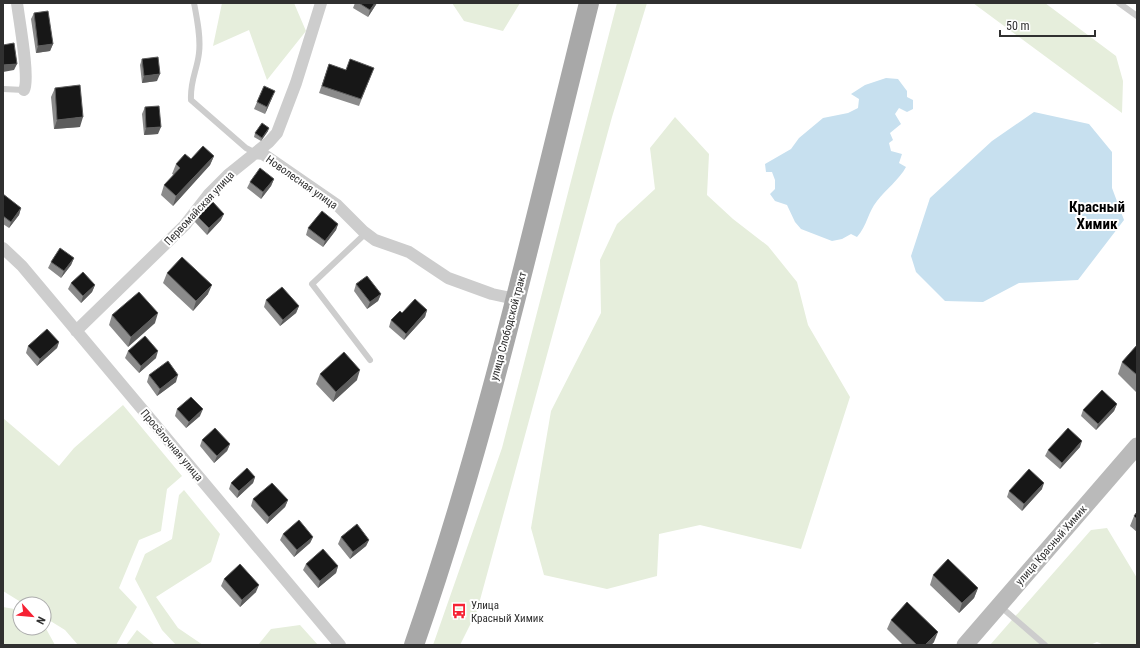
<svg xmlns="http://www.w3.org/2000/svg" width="1140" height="648" viewBox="0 0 1140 648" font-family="'Roboto Condensed',sans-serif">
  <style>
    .green { fill: #e6eedc }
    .water { fill: #c7e0ef }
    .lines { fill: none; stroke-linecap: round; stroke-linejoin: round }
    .lane { stroke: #cdcdcd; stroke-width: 6 }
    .street { stroke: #cdcdcd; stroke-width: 12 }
    .secondary { stroke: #bababa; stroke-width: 17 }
    .primary { stroke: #a8a8a8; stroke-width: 20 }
    .wall { fill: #8b8b8b }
    .shaded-wall { fill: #5d5d5d }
    .building { fill: #171717; stroke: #5d5d5d }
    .labels { text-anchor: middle; stroke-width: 4; stroke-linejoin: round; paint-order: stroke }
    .street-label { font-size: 11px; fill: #303030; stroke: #fff }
    .poi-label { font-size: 11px; fill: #303030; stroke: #fff; text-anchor: start }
    .district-label { font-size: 15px; font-weight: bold; fill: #000; stroke: #fff }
  </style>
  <rect width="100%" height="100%" fill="#fff"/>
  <!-- green -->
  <path class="green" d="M222,3H294L306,31L267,80L249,30L213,46Z
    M452,3H520L503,31L464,21Z
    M617,3H647L612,117L477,611L460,645H433L502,448Z
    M973,3H1045L1116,56L1123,81L1122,113Z
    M675,117L709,154L707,195L733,219L768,246L797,282L808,325L850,397L801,549L700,525L659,534L657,576L607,589L544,575L531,528L551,411L601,313L600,260L617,224L655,189L650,148Z
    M123,405L182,476L167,489L161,531L139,540L119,588L137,607L116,645H78L65,630L44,617V604H24L3,591V418L59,466L74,448Z
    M184,490L220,534L211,562L156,597L178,628L203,645H176L162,630L135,579L145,554L172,539L179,495Z
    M1107,528L1137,578V645H1104L1097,642L1090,645H990L1091,530Z
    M3,607L20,610V628H44V625L55,645H3Z
    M300,625L318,645H258L271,629Z
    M137,630L155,645H126Z"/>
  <!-- water -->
  <path class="water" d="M886,78L898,79L907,91V97L913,100V109L907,112L899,108L895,114L901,124L890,133L893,140L889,143L891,151L902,154L899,163L906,167C899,180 886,189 877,201C868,212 867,226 857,237L851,234L842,239L832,241L801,229L795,222L787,205L775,201L770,194L775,189V180L772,172H766L765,164L791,149L799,138L823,118L848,113L858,108L859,99L851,94L865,85Z
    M1034,112L1089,124L1112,152V188L1124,220L1078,280L1019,283L983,302L945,301L916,272L911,256L930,198L992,141Z"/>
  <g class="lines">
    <!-- lane -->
    <path class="lane" d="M194,3C197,19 201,37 199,53C197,71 190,80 191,100L246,148L256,153
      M1119,3L1137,16
      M3,89L24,90
      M366,233L312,284L370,360
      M1000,606L1045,645"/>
    <!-- street -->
    <path class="street" d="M17,3C19,19 30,79 24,90
      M256,153L263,154L337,205L363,231L375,240L409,252L448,278L492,294L515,299
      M3,248L22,266L340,645
      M76,331L185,225L209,194L228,175L269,142L277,133L296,83L321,3"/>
    <!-- secondary -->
    <path class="secondary" d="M965,645L1137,446"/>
    <!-- primary -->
    <path class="primary" d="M414,645C487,436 535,218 589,3"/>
  </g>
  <!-- wall -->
  <path class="wall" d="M355,3H377L368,17L353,8Z
    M34,13L53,44L50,51L36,53L31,19Z
    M142,59L157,81L142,83L140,65Z
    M329,64L346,70L374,68L359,106L319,93Z
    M55,88L80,127L54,129L51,97Z
    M272,98L265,114L254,109L257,102Z
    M145,107L158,134L144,135L142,114Z
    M268,131L261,141L254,137L255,133Z
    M214,156L210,165L173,206L161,195L164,185L174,175L172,174L176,164L191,159Z
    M274,179L271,186L261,199L247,188L250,182Z
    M3,194L21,208L19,215L9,228L3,224Z
    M197,216L221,220L207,235L195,222Z
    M338,224L336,230L323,247L306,235L308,228Z
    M74,258L71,265L61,278L48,268L51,262Z
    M167,273L208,294L193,311L163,283Z
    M71,283L95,285L92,292L81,303L68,289Z
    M356,284L381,294L378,301L367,309L354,291Z
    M266,300L299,306L296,313L280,326L264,307Z
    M427,310L425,317L404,340L389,327L391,320L402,313Z
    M112,315L155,323L128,347L109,325Z
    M59,342L57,348L37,366L26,353L28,346Z
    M1137,345V391L1136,392L1118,374L1122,362Z
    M128,351L156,358L139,373L125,358Z
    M320,374L357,380L333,402L316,384Z
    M149,375L176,382L157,396L147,382Z
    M1117,404L1114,411L1096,430L1081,416L1083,410Z
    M177,409L200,416L186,428L175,416Z
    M202,440L230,444L227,451L214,463L200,446Z
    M1080,447L1060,469L1045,456L1048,450Z
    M255,477L253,483L237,498L229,489L231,483Z
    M1042,489L1022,511L1007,497L1009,491Z
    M253,499L288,500L285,507L267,524L251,506Z
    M1137,512V532L1130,526L1134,516Z
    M283,534L313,537L310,543L294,557L280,540Z
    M341,537L369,540L366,546L350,559L338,544Z
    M306,564L338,566L336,573L318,588L303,570Z
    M933,575L978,588L974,598L959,613L930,585Z
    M224,579L256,592L240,607L221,586Z
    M891,620L934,642L931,645H903L887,629Z"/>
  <!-- shaded-wall -->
  <path class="shaded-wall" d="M375,3H377L368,17L370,10Z
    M53,44L50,51L36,53L38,46Z
    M17,64L14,70L3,72V65Z
    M160,74L157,81L142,83L144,76Z
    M275,91L272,98L265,114L267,107Z
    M83,117L80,127L54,129L57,120Z
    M161,127L158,134L144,135L146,128Z
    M269,128L268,131L261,141L262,138Z
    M214,156L210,165L173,206L176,196Z
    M274,179L271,186L261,199L263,192Z
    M21,208L19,215L9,228L11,222Z
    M224,214L221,220L207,235L209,228Z
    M338,224L336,230L323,247L325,241Z
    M74,258L71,265L61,278L64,271Z
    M95,285L92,292L81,303L83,296Z
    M212,285L208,294L193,311L196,301Z
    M381,294L378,301L367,309L370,302Z
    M299,306L296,313L280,326L283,320Z
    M427,310L425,317L404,340L406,334Z
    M158,313L155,323L128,347L131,337Z
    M59,342L57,348L37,366L40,359Z
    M158,351L156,358L139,373L141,366Z
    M360,370L357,380L333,402L336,392Z
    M178,375L176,382L157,396L160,389Z
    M1117,404L1114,411L1096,430L1098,424Z
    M203,409L200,416L186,428L189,422Z
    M1082,441L1080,447L1060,469L1062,463Z
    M230,444L227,451L214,463L217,456Z
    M255,477L253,483L237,498L239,491Z
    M1044,483L1042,489L1022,511L1024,504Z
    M288,500L285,507L267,524L269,517Z
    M313,537L310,543L294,557L297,550Z
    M369,540L366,546L350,559L353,552Z
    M338,566L336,573L318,588L320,581Z
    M259,585L256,592L240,607L242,600Z
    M978,588L974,598L959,613L962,603Z
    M938,632L934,642L931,645H925Z"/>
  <!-- building -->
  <path class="building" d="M359,3H375L370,10Z
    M48,11L53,44L38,46L34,13Z
    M14,43L17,64L3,65V45Z
    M158,57L160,74L144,76L142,59Z
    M350,59L374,68L361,99L322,86L329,64L346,70Z
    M80,85L83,117L57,120L55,88Z
    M264,86L275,91L267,107L257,102Z
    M159,106L161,127L146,128L145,107Z
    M262,123L269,128L262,138L255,133Z
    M203,146L214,156L176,196L164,185L180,168L176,164L185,154L191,159Z
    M260,168L274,179L263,192L250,182Z
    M3,194L21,208L11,222L3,216Z
    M212,201L224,214L209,228L197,216Z
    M322,211L338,224L325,241L308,228Z
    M60,248L74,258L64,271L51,262Z
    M182,257L212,285L196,301L167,273Z
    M83,272L95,285L83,296L71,283Z
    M367,276L381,294L370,302L356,284Z
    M282,287L299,306L283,320L266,300Z
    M139,292L158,313L131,337L112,315Z
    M415,299L427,310L406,334L391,320L400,311L402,313Z
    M47,329L59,342L40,359L28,346Z
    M145,336L158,351L141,366L128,351Z
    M1137,345V375L1122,362Z
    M344,352L360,370L336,392L320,374Z
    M168,361L178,375L160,389L149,375Z
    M1102,390L1117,404L1098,424L1083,410Z
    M191,397L203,409L189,422L177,409Z
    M215,428L230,444L217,456L202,440Z
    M1068,428L1082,441L1062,463L1048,450Z
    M247,468L255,477L239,491L231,483Z
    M1029,469L1044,483L1024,504L1009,491Z
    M272,483L288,500L269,517L253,499Z
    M1137,512V519L1134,516Z
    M299,520L313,537L297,550L283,534Z
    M357,524L369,540L353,552L341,537Z
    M323,549L338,566L320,581L306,564Z
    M948,559L978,588L962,603L933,575Z
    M240,564L259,585L242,600L224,579Z
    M907,602L938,632L925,645H917L891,620Z"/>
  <!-- icons -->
  <defs>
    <g id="bus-bare" transform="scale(1.2)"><path d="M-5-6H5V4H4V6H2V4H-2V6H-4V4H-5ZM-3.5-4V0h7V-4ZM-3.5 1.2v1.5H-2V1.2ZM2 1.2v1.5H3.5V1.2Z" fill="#f62234" stroke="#fff" stroke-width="2.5" paint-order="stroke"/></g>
  </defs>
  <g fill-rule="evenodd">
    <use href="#bus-bare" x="459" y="611"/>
  </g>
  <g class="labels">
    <!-- street labels -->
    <g class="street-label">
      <text transform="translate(302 182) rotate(35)" y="4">Новолесная улица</text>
      <text transform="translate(199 208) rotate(-47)" y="4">Первомайская улица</text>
      <text transform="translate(508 326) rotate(-75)" y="4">улица Слободской тракт</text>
      <text transform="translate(172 445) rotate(50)" y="4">Просёлочная улица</text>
      <text transform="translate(1051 545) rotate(-49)" y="4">улица Красный Химик</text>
    </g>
    <!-- poi labels -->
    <g class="poi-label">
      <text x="471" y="609">Улица<tspan x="471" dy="13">Красный Химик</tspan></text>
    </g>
    <!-- district labels -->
    <g class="district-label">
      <text x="1097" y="212">Красный<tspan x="1097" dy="17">Химик</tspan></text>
    </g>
  </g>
  <!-- border -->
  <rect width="1140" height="648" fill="none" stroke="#303030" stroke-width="8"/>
  <!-- north arrow -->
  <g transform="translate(32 616) rotate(117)"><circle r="19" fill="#ffffff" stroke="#acacac"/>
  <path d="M0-3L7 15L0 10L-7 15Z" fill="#f62234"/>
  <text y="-6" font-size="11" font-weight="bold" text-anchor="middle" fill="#303030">N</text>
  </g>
  <!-- scale -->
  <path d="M1000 30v6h95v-6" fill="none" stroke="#303030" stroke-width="2"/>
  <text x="1006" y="30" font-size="12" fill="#303030" stroke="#ffffff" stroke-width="3" paint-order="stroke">50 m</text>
</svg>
